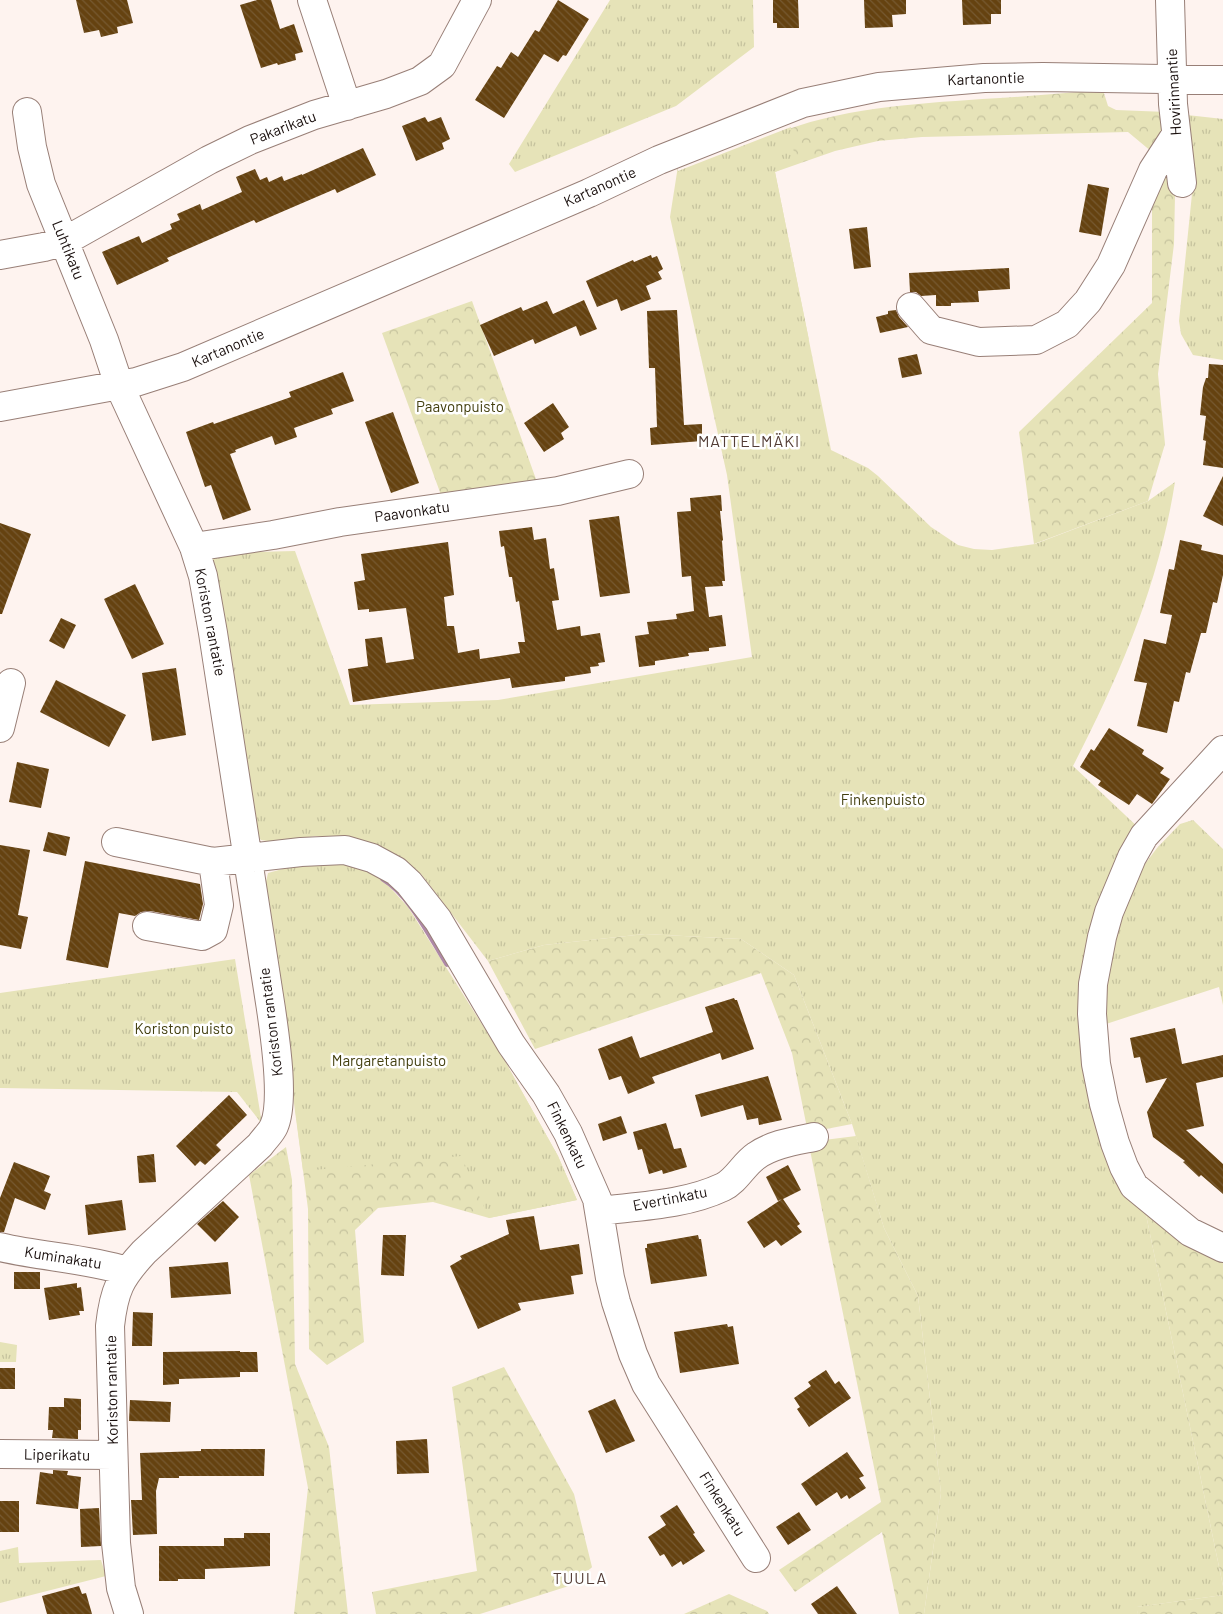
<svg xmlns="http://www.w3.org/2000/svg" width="1223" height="1614" viewBox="0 0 1223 1614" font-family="Barlow,sans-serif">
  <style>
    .forest { fill: url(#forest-crowns) }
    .park { fill: url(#park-tufts) }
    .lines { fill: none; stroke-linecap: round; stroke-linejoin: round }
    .stream { stroke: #ae89a7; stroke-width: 5.5 }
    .building { fill: url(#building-back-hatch) }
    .minor-casing { stroke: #987f77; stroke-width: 30 }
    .minor { stroke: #fff; stroke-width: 28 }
    .labels { text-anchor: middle; stroke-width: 5; stroke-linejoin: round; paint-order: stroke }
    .street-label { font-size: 15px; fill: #180e0c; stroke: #fff }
    .park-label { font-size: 15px; fill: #433f0f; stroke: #fff }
    .neighbourhood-label { font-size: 16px; letter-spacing: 1px; fill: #533d36; stroke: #fff }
  </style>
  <defs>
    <pattern id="forest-crowns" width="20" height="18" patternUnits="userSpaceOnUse" patternTransform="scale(1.25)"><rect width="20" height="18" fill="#e6e3b8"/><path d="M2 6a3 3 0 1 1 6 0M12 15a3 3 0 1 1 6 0" fill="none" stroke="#c5c29d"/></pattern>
    <pattern id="park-tufts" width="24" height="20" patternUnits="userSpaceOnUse" patternTransform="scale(1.25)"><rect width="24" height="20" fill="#e6e3b8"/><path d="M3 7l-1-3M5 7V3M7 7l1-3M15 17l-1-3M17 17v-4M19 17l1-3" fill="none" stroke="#c5c29d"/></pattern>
    <pattern id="building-back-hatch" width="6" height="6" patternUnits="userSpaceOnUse" patternTransform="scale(1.25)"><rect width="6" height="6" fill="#654210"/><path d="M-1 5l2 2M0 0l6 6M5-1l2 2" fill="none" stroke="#765931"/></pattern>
  </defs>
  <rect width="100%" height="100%" fill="#fef3ef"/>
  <!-- forest -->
  <path class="forest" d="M1103,90L1108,106L1116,110L1167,112L1168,128L1152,152L1128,132L922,137L878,141L835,151L775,172L809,340L734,279L773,135C838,108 912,104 982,99C1022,97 1063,93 1103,90Z
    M1166,163L1175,195L1174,244L1158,374L1165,444L1148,501L1034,544L1019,432L1152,303V180Z
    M472,301L537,482L441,495L382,333Z
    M645,934L741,939L794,975L852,1124L821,1130L807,1128L792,1053L761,973L535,1049L488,961L544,945Z
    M502,1056L558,1156L577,1200L489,1218L433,1202L378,1208L355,1230L364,1342L327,1365L309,1349L308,1209L295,1108Z
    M856,1136L884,1228L918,1296L941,1493L924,1614H899L882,1532L795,1592L779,1570L881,1502L810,1150L824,1140Z
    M286,1147L292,1180L295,1364L329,1447L348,1614H294L308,1488L249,1175Z
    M1144,1205L1223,1257V1586Z
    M504,1367L574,1494L592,1567L572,1585L480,1614H376L372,1592L477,1571L452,1387Z
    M729,1594L767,1611L769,1614H684Z
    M1223,1595V1614H1138L1136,1607Z"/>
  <!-- park -->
  <path class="park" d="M610,0H753L754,47L676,106L515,172L509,164Z
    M1187,115L1223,119V360L1193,355L1181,334L1179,321L1192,194Z
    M791,127L795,163L775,172L831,450L868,468L878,476L931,527L958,545L974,549L992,550L1035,544L1148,501L1175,482C1159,584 1120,675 1073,766L1141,830L1084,977L1144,1205L1223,1586V1595L1137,1607L1138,1614H924L941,1493L918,1296L884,1228L852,1124L794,975L741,939L645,934L544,945L488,961L421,874L383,849L359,841L316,836L274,842L261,840L254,833L210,553L295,551L350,705L498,700L752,657L727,475L670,217L678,166V171Z
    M1193,820L1223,849V1005L1219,987L1103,1025L1104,964L1133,880L1157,848L1180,824Z
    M326,863L355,864L385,882L408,907L502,1056L558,1156L577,1200L489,1218L461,1156L303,1171L265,886L268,873L286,868Z
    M235,959L262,1124L237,1092L0,1088V993Z
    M0,1342L17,1345L16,1362H0Z
    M18,1547L19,1563L101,1560L106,1576L0,1603V1551Z"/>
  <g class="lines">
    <!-- stream -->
    <path class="stream" d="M383,879C410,895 430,937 447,964"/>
  </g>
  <!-- building -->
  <path class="building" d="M76,0H127L133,23L117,27L118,33L101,37L99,30L84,33Z
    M257,0H271L280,29L294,24L303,52L295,54L296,60L278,65L277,63L261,68L240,5Z
    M558,0L589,19L566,56L563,55L558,62L544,54L504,118L475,100L497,66L501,68L511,52L518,57L535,30L539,32Z
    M773,0H798L799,28H777V23H773Z
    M864,0H906V14L892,15L893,27L865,28Z
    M962,0H1001V14H991V24L963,25Z
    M425,117L428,122L441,117L450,139L442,143L444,149L416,161L402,126Z
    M363,148L376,175L337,193L335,189L256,223L254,220L167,258L169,261L117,285L102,252L139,236L142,243L172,229L170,224L180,220L177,214L200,204L202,210L242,192L236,177L255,169L260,180L267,177L269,182L282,176L284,181L302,174V175Z
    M1088,184L1109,188L1101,236L1079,232Z
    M867,227L871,267L854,269L849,229Z
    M651,255L652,258L657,256L663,269L658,272L662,279L646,286L651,299L621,311L617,299L597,307L586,281L633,260L634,262Z
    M1009,268L1010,289L978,291L979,302L951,303V306H936V295L921,296L916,292H910L909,273Z
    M584,300L597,329L580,336L576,326L535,344L533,339L494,356L480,325L521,307L523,311L547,301L553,314Z
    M677,310L684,425L702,424V441L651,445L650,428L657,427L655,368H649L647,311Z
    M896,310L899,317L908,327L880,333L876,317L888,314V311Z
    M917,354L922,374L902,378L898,358Z
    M1209,364L1223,365V468L1203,465L1206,441L1203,440L1206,416L1200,415L1203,387L1206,378H1208Z
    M343,372L354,401L331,409L333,414L294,428L297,437L275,445L272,436L235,450L236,452L230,454L251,510L223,520L211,485L205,487L186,432L213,422L214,424L291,397L289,392Z
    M553,403L569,427L561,433L564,439L544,452L524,423Z
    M393,412L419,483L391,493L365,422Z
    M1223,476V526L1203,516Z
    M721,495L722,511H720L723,540L722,541L725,581H722L723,586L705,587L709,617L722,615L726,646L709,648V651L688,653L689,656L655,661V665L639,667L635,636L649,634L647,622L677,619L676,614L694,611L691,576L682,577L677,512L691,511L690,498Z
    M619,516L630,593L600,597L589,520Z
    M0,523L31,534L2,614H0Z
    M532,527L534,540L546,538L550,569L554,568L559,600L552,601L557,630L580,626L581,636L600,633L605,662L598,663L599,666L590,667L591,673L565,677V681L512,688L510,678L353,702L348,669L368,666L365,639L382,637L386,663L414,659L406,608L369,612V609L358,610L354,582L365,580L361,554L448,542L454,595L444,597L447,626H454L458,653L479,649L480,659L520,653L518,642H525L519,601L516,602L512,577H509L504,546L501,547L499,531Z
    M1180,540L1202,545L1201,550L1223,555V575L1217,603L1213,602L1206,633H1201L1190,673L1186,672L1179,702L1174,701L1167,733L1137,726L1147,683L1134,681L1144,639L1166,644L1172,615L1160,613L1169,569L1174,570Z
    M135,584L164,644L132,659L104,599Z
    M61,618L76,625L64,649L49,641Z
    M176,668L186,735L152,741L142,673Z
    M56,680L126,715L109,747L40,712Z
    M1109,728L1144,750L1142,754L1164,768L1160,773L1170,779L1152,804L1137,794L1129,805L1098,785L1101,781L1080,767L1091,749L1094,751Z
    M17,762L49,769L41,808L9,802Z
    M48,832L70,837L66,856L43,851Z
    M0,845L30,850L18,915L28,917L21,949L0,945Z
    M85,861L200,884L203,904L199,920L150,911L141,912L135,916L119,913L108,968L66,960Z
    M734,998L735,1000H737L754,1049L722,1060L720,1053L652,1077L655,1083L628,1094L621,1076L609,1080L598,1049L632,1036L640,1058L713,1032L705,1007Z
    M1175,1028L1182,1064L1223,1055V1077L1196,1083L1204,1126L1186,1130L1223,1164V1194L1201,1175L1199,1177L1183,1162L1185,1161L1153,1137L1147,1112L1167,1078L1146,1083L1140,1057L1134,1058L1130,1038Z
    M768,1076L782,1120L759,1125L758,1118L747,1120L743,1105L701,1117L695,1095Z
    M229,1095L247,1115L216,1145L221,1150L205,1165L200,1161L195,1166L176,1146Z
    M621,1116L627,1133L603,1141L598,1124Z
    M666,1123L674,1149L681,1148L687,1167L663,1174L662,1170L649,1174L642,1149L638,1150L633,1132Z
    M154,1154L156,1182L139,1183L137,1156Z
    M14,1162L50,1176L44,1191L51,1194L45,1210L15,1198L4,1232H0V1198Z
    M788,1165L801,1190L783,1199L800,1224L797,1226L802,1232L781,1246L776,1240L764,1248L747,1222L782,1199L778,1201L766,1177Z
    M122,1200L126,1230L88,1235L85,1205Z
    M223,1201L239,1217L215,1242L197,1224Z
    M534,1216L540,1250L579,1244L583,1274L571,1276L574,1294L518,1303L521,1310L478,1329L450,1266L462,1259L460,1256L509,1234L506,1220Z
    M383,1235H406L404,1276L381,1275Z
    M698,1235L699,1239H701L707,1276L651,1284L645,1248H647V1244Z
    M228,1262L231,1294L171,1298L169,1267Z
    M14,1272H40V1289H14Z
    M77,1283V1288L81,1287L84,1311H79L80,1315L73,1316L49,1320L44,1288Z
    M133,1312L153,1313L152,1346H132Z
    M727,1324L728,1327L733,1326L739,1364L680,1373L674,1332Z
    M240,1351V1352H257L258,1372H240V1377L179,1379V1384L163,1385V1352Z
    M0,1368H15V1389H0Z
    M826,1370L835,1384L839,1381L851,1398L809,1427L797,1409L800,1407L794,1398L811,1386L808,1382Z
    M64,1398L81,1399V1430H78V1439L52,1438L53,1430H48L49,1407H64Z
    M615,1399L635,1441L606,1453L588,1411Z
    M130,1400L171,1402L170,1422L129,1421Z
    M427,1439L429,1473L397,1474L396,1441Z
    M201,1449H265L264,1476H179V1478H159L156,1491L157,1534L133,1535L131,1500H142L140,1453L201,1451Z
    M847,1452L864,1476L859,1478L866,1488L849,1499L847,1495L841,1499L837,1492L816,1506L801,1484Z
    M53,1470L68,1471L67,1475L81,1477L78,1509L36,1504L40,1472L53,1474Z
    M0,1501H19V1532H0Z
    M677,1505L695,1533L693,1534L705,1551L683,1565L681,1561L672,1567L664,1554L660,1556L648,1537L666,1525L660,1516Z
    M99,1508L101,1546L81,1547L80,1509Z
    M799,1512L811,1530L788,1545L776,1527Z
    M244,1533H270V1566L205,1569V1579H178V1581H159V1546H224V1538H244Z
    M79,1586L82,1594L86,1593L92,1614H47L42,1596Z
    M837,1586L857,1614H818L811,1604Z"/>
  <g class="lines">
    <!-- minor casing -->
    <g class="minor-casing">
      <path id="minor" d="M312,0L347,106
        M1170,0L1173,104L1182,183
        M27,112L32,147L41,184L104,340L119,385L194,547L203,576L213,633L271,1009C275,1037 285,1101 274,1126C271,1133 264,1139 260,1145L144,1252C120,1278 114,1290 110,1326L116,1543L121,1588L129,1614
        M0,255L44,247L65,241L209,160L250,140L314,115L386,94L420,81L442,65L477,0
        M911,307L931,330L979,342L1036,340L1067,324L1088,301L1111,265L1153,170L1175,136
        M0,407L136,382L183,367L589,193L659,160L803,103L879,87L984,78L1043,77L1223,80
        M194,547L273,535L340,522L558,491L629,474
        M0,728L11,683
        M1223,750L1144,836L1132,857L1109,912L1102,937L1093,984L1092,1014L1096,1064L1104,1104L1115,1143L1124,1167L1134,1186L1190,1232L1223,1248
        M116,842L213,862L301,852L345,850L372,858L396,871L409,883L438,920L511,1044L546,1094L568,1133L597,1199L610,1278L616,1302L633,1354L646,1384L756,1558
        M147,926L202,936L213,930L219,905L213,862
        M599,1211C640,1206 685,1205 723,1187C736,1181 744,1164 756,1156C773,1144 795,1141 814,1137
        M0,1247C42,1257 85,1258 127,1271
        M0,1454L113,1455"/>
    </g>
    <!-- minor -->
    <use href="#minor" class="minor"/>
  </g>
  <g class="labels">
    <!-- street labels -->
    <g class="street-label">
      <text transform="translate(986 79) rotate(-2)" y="5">Kartanontie</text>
      <text transform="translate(1174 92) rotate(-93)" y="5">Hovirinnantie</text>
      <text transform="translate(283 128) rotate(-21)" y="5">Pakarikatu</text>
      <text transform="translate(600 187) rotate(-24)" y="5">Kartanontie</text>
      <text transform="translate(68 250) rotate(68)" y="5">Luhtikatu</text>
      <text transform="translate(228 348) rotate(-23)" y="5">Kartanontie</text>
      <text transform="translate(412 512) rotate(-8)" y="5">Paavonkatu</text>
      <text transform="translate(210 622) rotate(79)" y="5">Koriston rantatie</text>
      <text transform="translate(271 1022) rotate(-97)" y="5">Koriston rantatie</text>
      <text transform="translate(567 1135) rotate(64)" y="5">Finkenkatu</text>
      <text transform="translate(670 1199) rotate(-11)" y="5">Evertinkatu</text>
      <text transform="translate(63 1258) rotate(9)" y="5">Kuminakatu</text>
      <text transform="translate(112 1390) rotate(-91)" y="5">Koriston rantatie</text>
      <text transform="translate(57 1455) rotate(1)" y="5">Liperikatu</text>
      <text transform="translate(722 1504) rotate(58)" y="5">Finkenkatu</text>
    </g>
    <!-- park labels -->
    <g class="park-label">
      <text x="460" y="412">Paavonpuisto</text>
      <text x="883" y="805">Finkenpuisto</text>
      <text x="184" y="1034">Koriston puisto</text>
      <text x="389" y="1066">Margaretanpuisto</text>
    </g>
    <!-- neighbourhood labels -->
    <g class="neighbourhood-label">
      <text x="749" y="447">MATTELMÄKI</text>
      <text x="580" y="1584">TUULA</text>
    </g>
  </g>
</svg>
